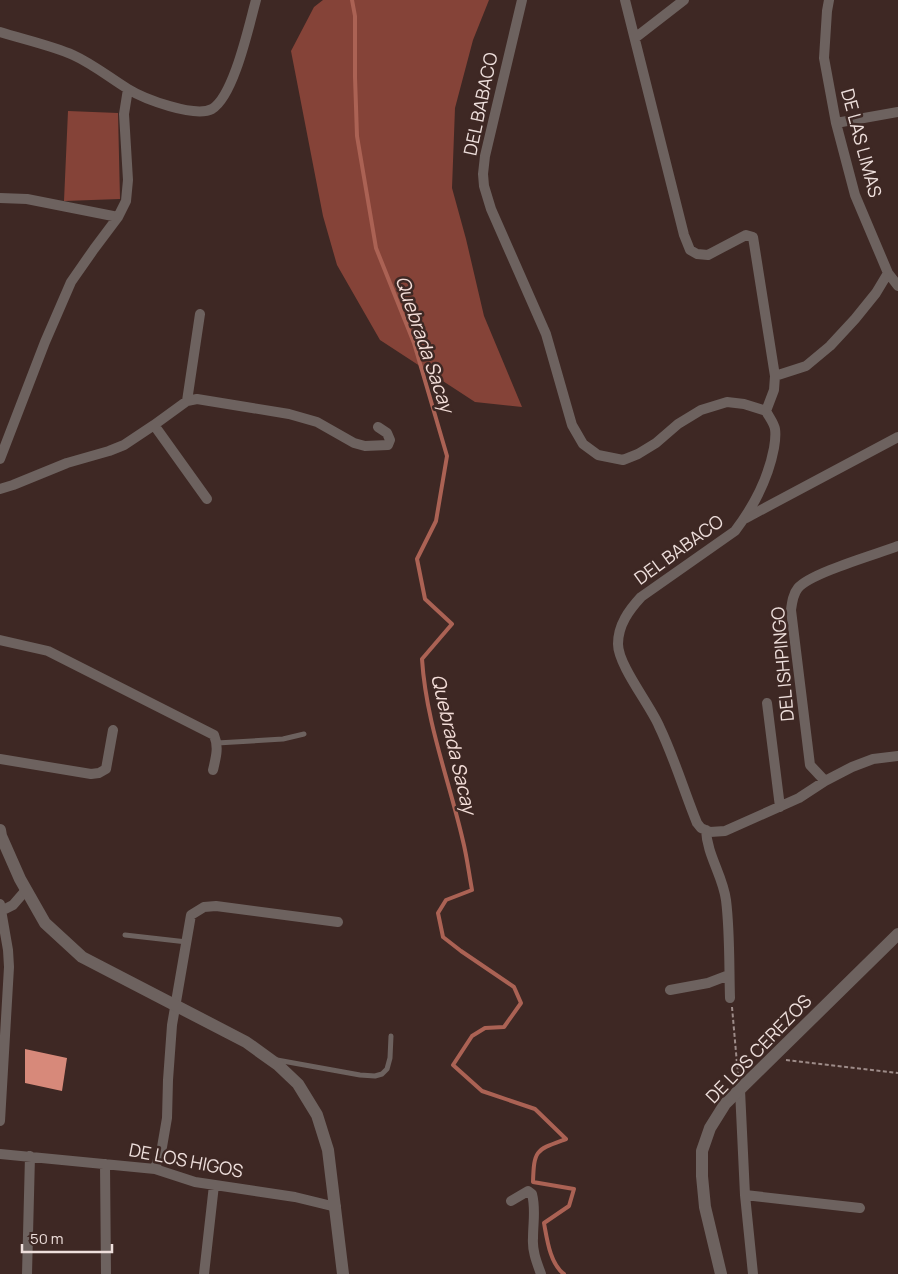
<svg xmlns="http://www.w3.org/2000/svg" width="898" height="1274" viewBox="0 0 898 1274" font-family="Manrope,sans-serif">
  <style>
    .green { fill: #854338 }
    .lines { fill: none; stroke-linecap: round; stroke-linejoin: round }
    .stream { stroke: #ab6254; stroke-width: 4 }
    .building { fill: #d7897a }
    .path { stroke: #9d8b88; stroke-width: 2; stroke-dasharray: 4 2.5; stroke-linecap: butt }
    .service { stroke: #6d625f; stroke-width: 5 }
    .minor { stroke: #6d625f; stroke-width: 10 }
    .tertiary { stroke: #6d625f; stroke-width: 12 }
    .labels { text-anchor: middle; stroke-width: 5; stroke-linejoin: round; paint-order: stroke }
    .street-label { font-size: 18px; fill: #eedfdc; stroke: #3e2824 }
    .water-label { font-size: 19px; font-style: italic; fill: #f4ded9; stroke: #3e2824 }
  </style>
  <rect width="100%" height="100%" fill="#3e2824"/>
  <!-- green -->
  <path class="green" d="M323,0H489L473,40L455,108L452,188L466,239L484,316L522,407L475,402L380,340L337,265L323,216L291,51L314,7Z
    M68,111L118,113L120,199L64,201Z"/>
  <g class="lines">
    <!-- stream -->
    <path class="stream" d="M352,0L355,16V77L357,136L376,248L414,343L447,456L436,521L417,559L425,599L452,624L422,659C426,722 449,780 463,841C467,857 469,874 472,890L446,900L438,913L443,937L461,951L514,987L521,1003L504,1027L485,1028L472,1036L453,1065L482,1091L535,1109L566,1139C536,1150 534,1149 533,1182L574,1189L569,1206L544,1223C547,1239 550,1264 564,1274"/>
  </g>
  <!-- building -->
  <path class="building" d="M25,1049L67,1058L62,1091L25,1083Z"/>
  <g class="lines">
    <!-- path -->
    <path class="path" d="M732,1007L738,1075
      M786,1060L898,1073"/>
    <!-- service -->
    <path class="service" d="M217,743L283,739L304,734
      M125,935L187,942
      M277,1060L360,1075L375,1076L382,1074L387,1069L390,1058L391,1036"/>
    <!-- minor -->
    <path class="minor" d="M522,0L485,156L483,174L484,186L491,209L546,334L572,425L583,444L598,455L623,460L638,454L656,443L678,424L701,410L727,402L744,404L766,411C769,417 774,423 775,429C776,435 775,442 774,448C768,480 754,506 735,531L641,597C629,610 618,625 618,644C618,665 650,705 659,726C674,757 684,791 697,823L701,828L710,832L725,831L799,798L825,781L852,767L873,759L898,756
      M625,0L684,235L690,250L697,254L708,255L746,235L753,237L775,376L774,390L766,411
      M829,0L827,11L824,58L836,123L855,195L888,273L898,286
      M0,32C22,39 53,46 73,55C93,64 110,78 128,89C144,99 195,118 212,109C234,96 249,25 256,0
      M635,38L684,0
      M836,123L898,112
      M0,198L27,199L118,217
      M775,376L806,366L830,346L855,319L876,293L888,273
      M187,401L200,314
      M154,425L207,499
      M0,459L45,342L71,282L94,249L118,217L126,201L128,180L124,114L128,89
      M0,489L13,485L67,463L109,451L124,445L154,425L187,401L197,399L289,414L317,422L354,443L365,446L388,445L390,440L387,433L378,427
      M746,518L898,437
      M0,640L48,651L214,735C219,747 216,757 213,770
      M767,703L780,807
      M0,759L91,774L99,773L106,769L113,730
      M825,781L810,765L791,610C792,602 793,594 798,588C810,573 877,554 898,546
      M706,830C707,855 723,876 726,900C730,932 729,966 730,998
      M0,904L8,950L9,967L0,1121
      M1,911L13,905L26,890
      M670,990L708,983L729,975
      M740,1090L745,1195L753,1274
      M0,1154L155,1169L195,1182L295,1197L336,1207
      M105,1164L106,1274
      M155,1169L162,1147L167,1118L168,1080L172,1025L191,915L204,907L216,906L338,922
      M745,1195L860,1208
      M511,1201L528,1191L532,1194C536,1209 533,1222 533,1238C532,1251 537,1263 541,1274
      M27,1274L30,1156
      M204,1274L214,1185"/>
    <!-- tertiary -->
    <path class="tertiary" d="M0,830L1,836L20,879L45,923L82,957L246,1042L278,1065L298,1084L317,1115L328,1150L343,1274
      M721,1274L705,1207L702,1176V1151L710,1128L725,1104L898,934"/>
  </g>
  <g class="labels">
    <!-- street labels -->
    <g class="street-label">
      <text transform="translate(481 104) rotate(-78)" y="6">DEL BABACO</text>
      <text transform="translate(861 143) rotate(75)" y="6">DE LAS LIMAS</text>
      <text transform="translate(679 550) rotate(-36)" y="6">DEL BABACO</text>
      <text transform="translate(783 664) rotate(-95)" y="6">DEL ISHPINGO</text>
      <text transform="translate(759 1049) rotate(-46)" y="6">DE LOS CEREZOS</text>
      <text transform="translate(186 1161) rotate(11)" y="6">DE LOS HIGOS</text>
    </g>
    <!-- water labels -->
    <g class="water-label">
      <text transform="translate(425 344) rotate(71)" y="7">Quebrada Sacay</text>
      <text transform="translate(454 744) rotate(77)" y="7">Quebrada Sacay</text>
    </g>
  </g>
  <!-- scale -->
  <path d="M22 1244v8h90v-8" fill="none" stroke="#eedfdc" stroke-width="2.5"/>
  <text x="30" y="1244" font-size="15" fill="#eedfdc" stroke="#3e2824" stroke-width="4" paint-order="stroke">50 m</text>
</svg>
